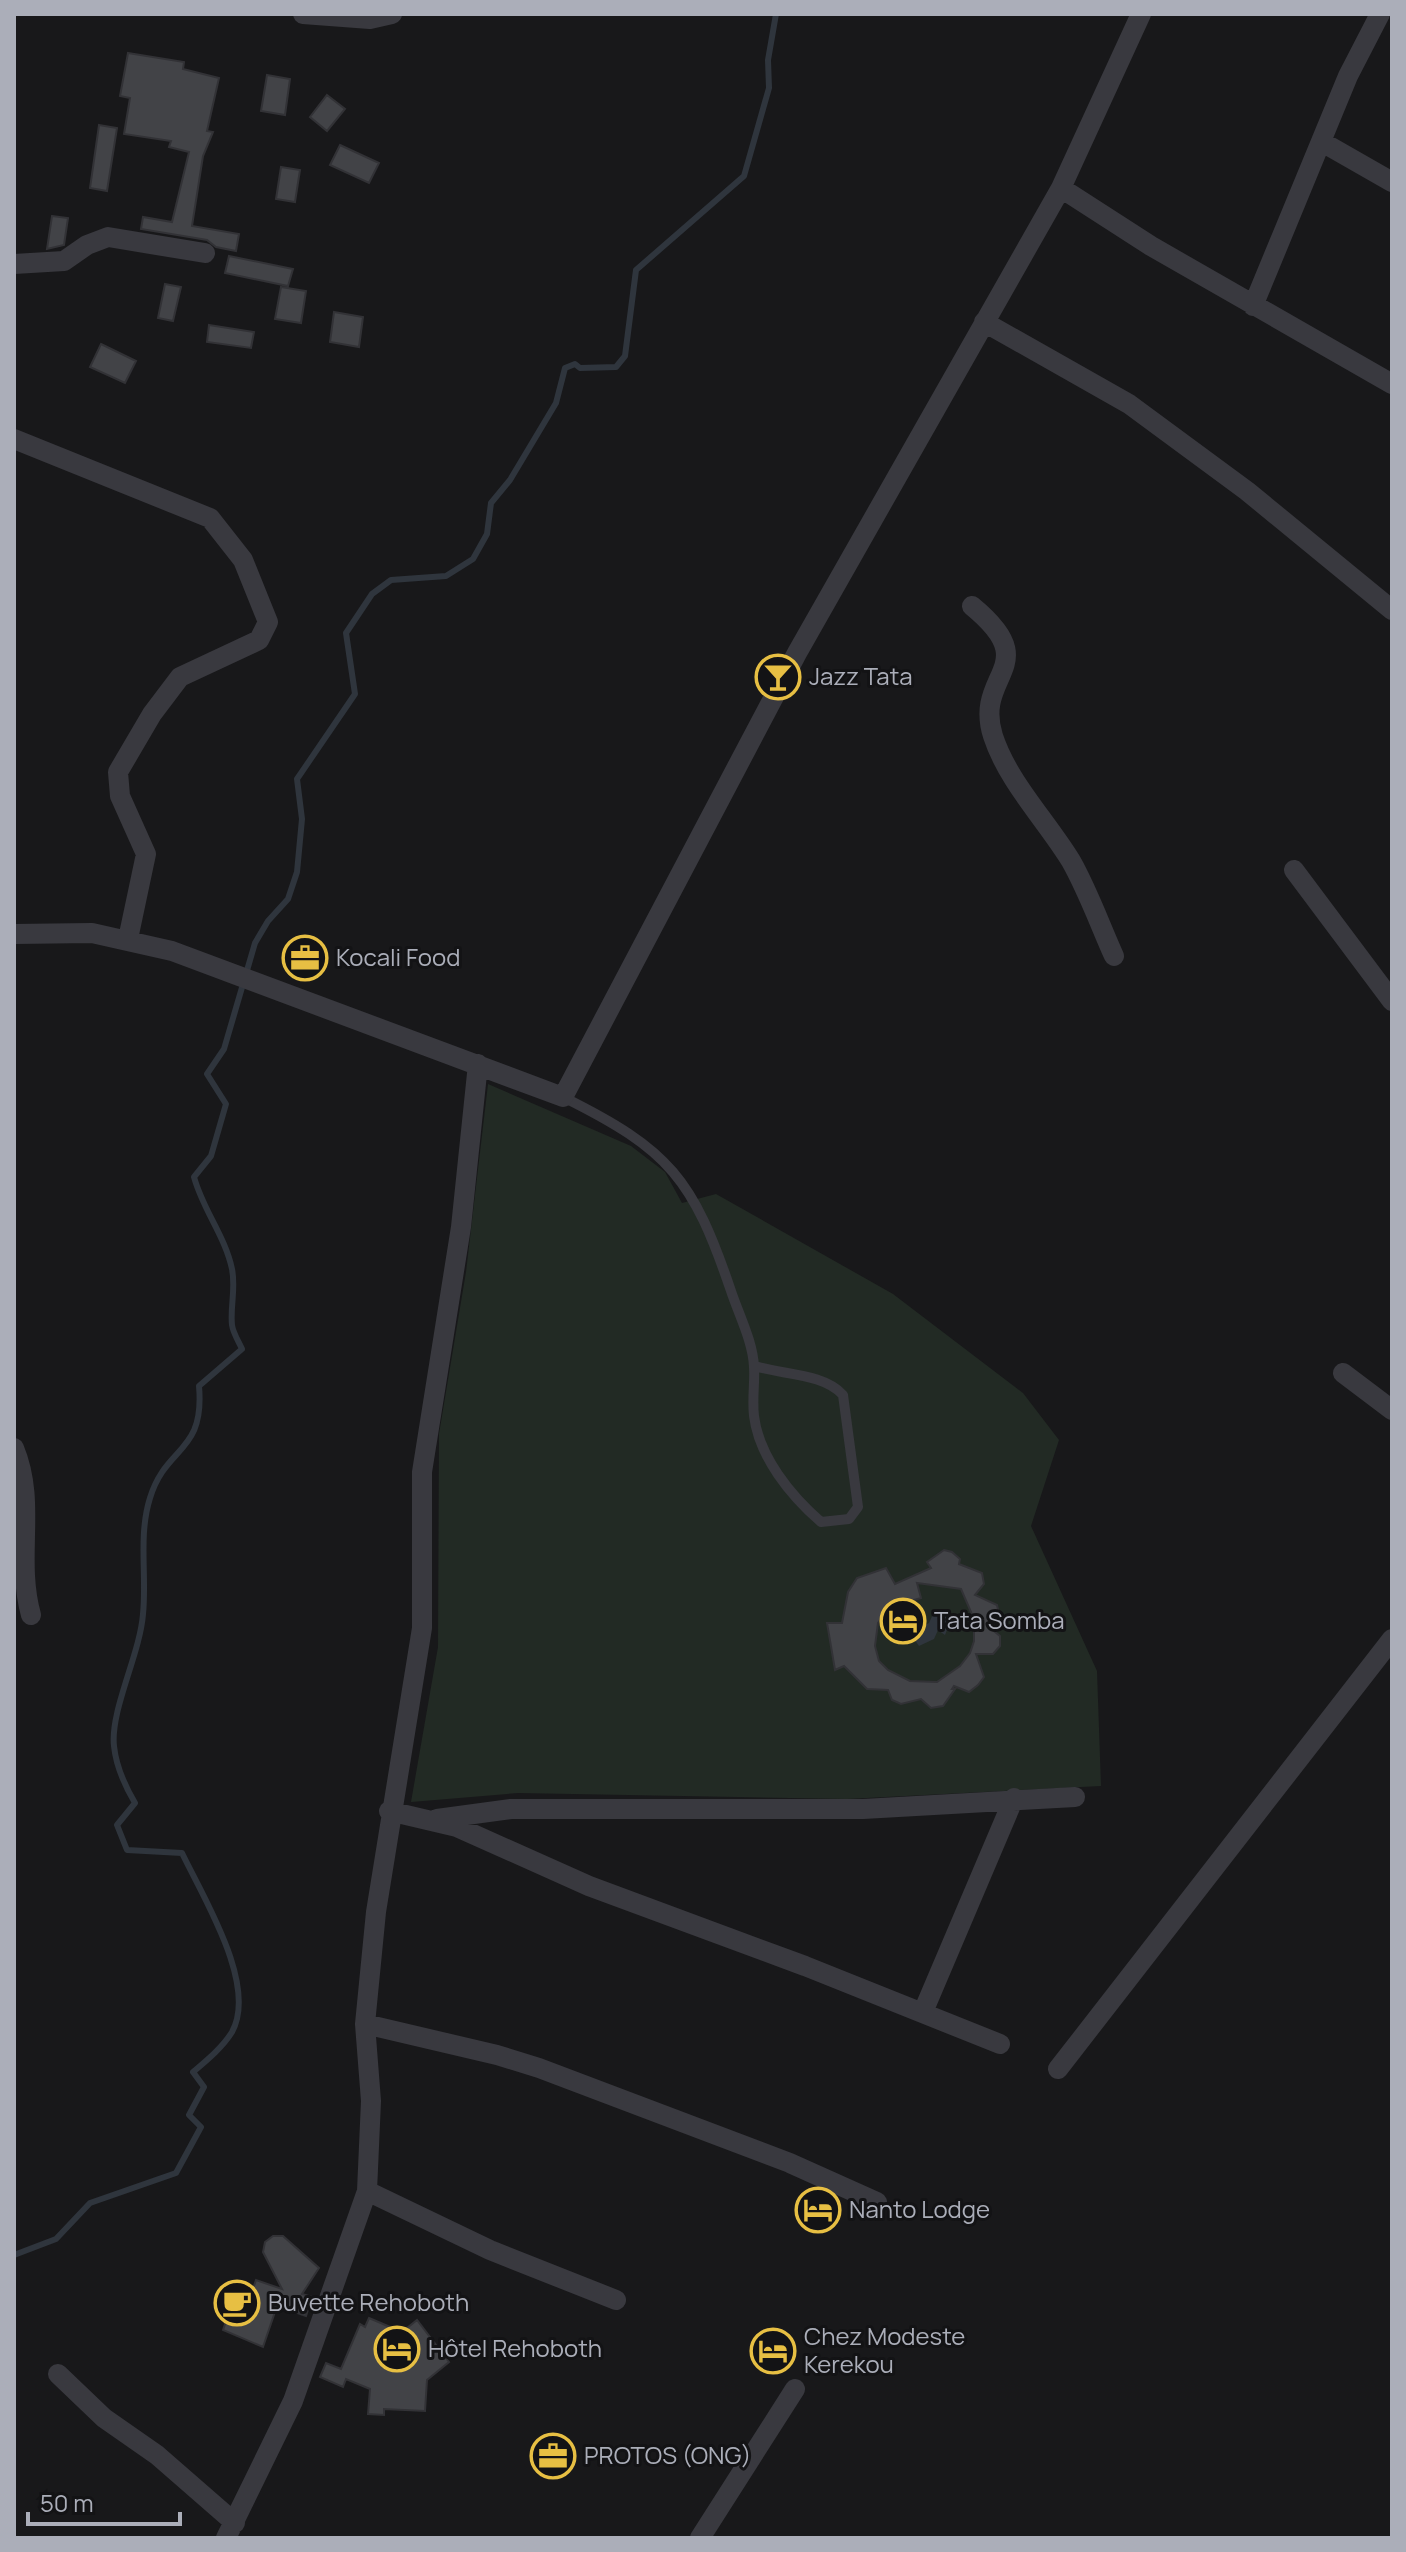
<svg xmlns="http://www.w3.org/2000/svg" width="1406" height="2552" viewBox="0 0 1406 2552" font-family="Manrope,sans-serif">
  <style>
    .green { fill: #222a24 }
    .water { fill: #2f353d }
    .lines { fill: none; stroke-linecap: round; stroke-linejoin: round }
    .stream { stroke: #2f353d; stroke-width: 6 }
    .building { fill: #424347; stroke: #323236; stroke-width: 2; fill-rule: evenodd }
    .lane { stroke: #39393f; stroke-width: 10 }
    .street { stroke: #39393f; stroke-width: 20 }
    .labels { text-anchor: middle; stroke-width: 6; stroke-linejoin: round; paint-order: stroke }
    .poi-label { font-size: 24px; fill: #abaeb9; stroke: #131315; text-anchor: start }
  </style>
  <rect width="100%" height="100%" fill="#18181a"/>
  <!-- green -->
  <path class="green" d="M488,1084L631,1146L665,1172L682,1203L716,1194L893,1294L1023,1393L1059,1440L1031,1526L1097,1671L1101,1786L847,1799L518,1793L411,1802L438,1647L439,1434L466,1272Z"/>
  <!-- water -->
  <path class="water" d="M934,1612L952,1617L945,1635L938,1630L934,1639L919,1646L910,1633L929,1623Z"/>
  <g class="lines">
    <!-- stream -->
    <path class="stream" d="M14,2255L56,2239L90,2203L176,2173L201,2127L189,2115L204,2087L193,2072C206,2061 223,2047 232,2032C258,1985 203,1897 182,1853L127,1850L117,1825L135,1803C125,1786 116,1766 114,1746C110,1711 140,1654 143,1614C147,1576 138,1536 150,1498C166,1445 205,1454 199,1386L242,1349C239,1342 233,1333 232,1325C230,1307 236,1288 232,1269C225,1236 203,1210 194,1177L211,1156L226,1104L207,1074L224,1049L255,943L268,921L288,899L297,872L302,819L297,779L355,694L346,633L372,594L391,580L446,576L473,559L487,534L491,503L510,480L556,403L565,368L575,364L580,368L616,367L625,356L636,270L744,176L769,88L768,60L776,14"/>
  </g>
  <!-- building -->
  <path class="building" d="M128,53L184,62L183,69L219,78L207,131L213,132L203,156L192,226L239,234L236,251L216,247L207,240L141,229L143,217L172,222L189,152L169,147L171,141L124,134L130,98L120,96Z
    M267,75L290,79L285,115L261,111Z
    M327,95L345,109L327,131L310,117Z
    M99,125L117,128L107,191L90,188Z
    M340,145L379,163L369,183L330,165Z
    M281,167L300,170L295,202L276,199Z
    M52,216L68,218L64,245L47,249Z
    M229,256L293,269L288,286L225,273Z
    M165,284L181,287L173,321L158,318Z
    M281,287L306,291L301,323L275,319Z
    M334,312L363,317L359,347L330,342Z
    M209,325L254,332L251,348L207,342Z
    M101,344L136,361L125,383L90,367Z
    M944,1550L952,1552L960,1559L959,1564L982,1573L984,1584L975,1595L997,1605L999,1614L989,1627L1000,1636V1646L993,1654H976L984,1677L978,1685L969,1692L954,1686L952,1689H955L943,1706L931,1708L921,1699L901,1704L892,1700L888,1690L867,1689L844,1666L835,1670L827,1623H842L848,1592L857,1578L886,1568L895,1584L931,1568L927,1562ZM917,1583L961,1589L974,1619V1641L970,1653L960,1666L937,1682L910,1681L888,1670L879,1661L875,1646L878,1623L890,1607L921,1598Z
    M273,2236H283L319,2268L302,2294L312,2297L306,2316L277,2306L263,2347L223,2330L230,2310L244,2315L256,2280L282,2289L263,2252L265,2242Z
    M369,2318L402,2332L417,2320L449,2362L427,2380L425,2411L384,2409V2415L368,2414L370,2389L346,2379L343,2387L320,2377L326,2363L341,2369L360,2324L365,2327Z"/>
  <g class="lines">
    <!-- lane -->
    <path class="lane" d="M563,1097C670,1150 693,1179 731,1291C739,1315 753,1342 754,1367C755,1383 752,1399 754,1416C759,1457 791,1496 821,1522L849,1519L858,1507L843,1395C823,1373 782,1375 755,1366"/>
    <!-- street -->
    <path class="street" d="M303,14L370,19L392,14
      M1322,142L1392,182
      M1061,188L1151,246L1392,384
      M14,264L64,261L87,245L108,237L205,253
      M1253,306L1348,76L1380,14
      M984,322L1129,404L1247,491L1392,610
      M14,439L210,518L243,560L268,622L259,640L180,677L152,714L118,772L120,796L146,854L128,939
      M972,606C1046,667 973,673 993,736C1008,782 1046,820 1071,861C1088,891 1100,925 1114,956
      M1294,870L1392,1001
      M14,934L92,933L172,951L563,1097L797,653L1061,188L1141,14
      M1343,1373L1392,1410
      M14,1448C37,1503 15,1557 31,1615
      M389,1811L457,1827L589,1886L805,1966L1000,2044
      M437,1819L511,1809H863L1075,1797
      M923,2012L1014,1798
      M365,2024L497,2055L539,2068L790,2163L877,2202
      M1058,2069L1392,1639
      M367,2191L490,2250L616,2300
      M58,2374L104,2418L157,2455L235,2523
      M226,2538L293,2401L367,2191L371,2101L365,2024L376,1912L422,1628V1472L461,1227L478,1064
      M700,2538L795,2389"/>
  </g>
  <!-- icons -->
  <defs>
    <g id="bar-ring" transform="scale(2.3)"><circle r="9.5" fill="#131315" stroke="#e7bf43" stroke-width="1.5"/><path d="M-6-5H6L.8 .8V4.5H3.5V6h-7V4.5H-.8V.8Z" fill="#e7bf43"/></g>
    <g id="office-ring" transform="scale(2.3)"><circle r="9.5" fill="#131315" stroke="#e7bf43" stroke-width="1.5"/><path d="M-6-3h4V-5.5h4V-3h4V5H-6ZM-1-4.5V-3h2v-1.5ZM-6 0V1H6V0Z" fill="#e7bf43"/></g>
    <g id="hotel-ring" transform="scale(2.3)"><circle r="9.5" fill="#131315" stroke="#e7bf43" stroke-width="1.5"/><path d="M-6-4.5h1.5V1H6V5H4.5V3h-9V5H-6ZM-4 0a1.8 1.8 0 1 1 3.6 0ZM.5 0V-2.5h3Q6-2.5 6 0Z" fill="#e7bf43"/></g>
    <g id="cafe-ring" transform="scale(2.3)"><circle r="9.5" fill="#131315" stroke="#e7bf43" stroke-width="1.5"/><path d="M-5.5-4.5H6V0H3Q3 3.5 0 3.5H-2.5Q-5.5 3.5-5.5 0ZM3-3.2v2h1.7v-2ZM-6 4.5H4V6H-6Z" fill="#e7bf43"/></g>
  </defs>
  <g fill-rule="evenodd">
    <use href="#bar-ring" x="778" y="677"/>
    <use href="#office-ring" x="305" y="958"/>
    <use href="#hotel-ring" x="903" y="1621"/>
    <use href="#hotel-ring" x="818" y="2210"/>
    <use href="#cafe-ring" x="237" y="2303"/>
    <use href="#hotel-ring" x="397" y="2349"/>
    <use href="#hotel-ring" x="773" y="2351"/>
    <use href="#office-ring" x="553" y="2456"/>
  </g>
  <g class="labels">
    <!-- poi labels -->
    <g class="poi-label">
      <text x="809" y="685">Jazz Tata</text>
      <text x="336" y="966">Kocali Food</text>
      <text x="934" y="1629">Tata Somba</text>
      <text x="849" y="2218">Nanto Lodge</text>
      <text x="268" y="2311">Buvette Rehoboth</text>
      <text x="804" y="2345">Chez Modeste<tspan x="804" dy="28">Kerekou</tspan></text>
      <text x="428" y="2357">Hôtel Rehoboth</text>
      <text x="584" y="2464">PROTOS (ONG)</text>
    </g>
  </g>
  <!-- border -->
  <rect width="1406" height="2552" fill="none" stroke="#abaeb9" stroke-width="32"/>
  <!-- scale -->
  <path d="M28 2512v12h152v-12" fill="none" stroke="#abaeb9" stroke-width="4"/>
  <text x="40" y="2512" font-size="24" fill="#abaeb9" stroke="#131315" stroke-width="6" paint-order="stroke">50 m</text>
</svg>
